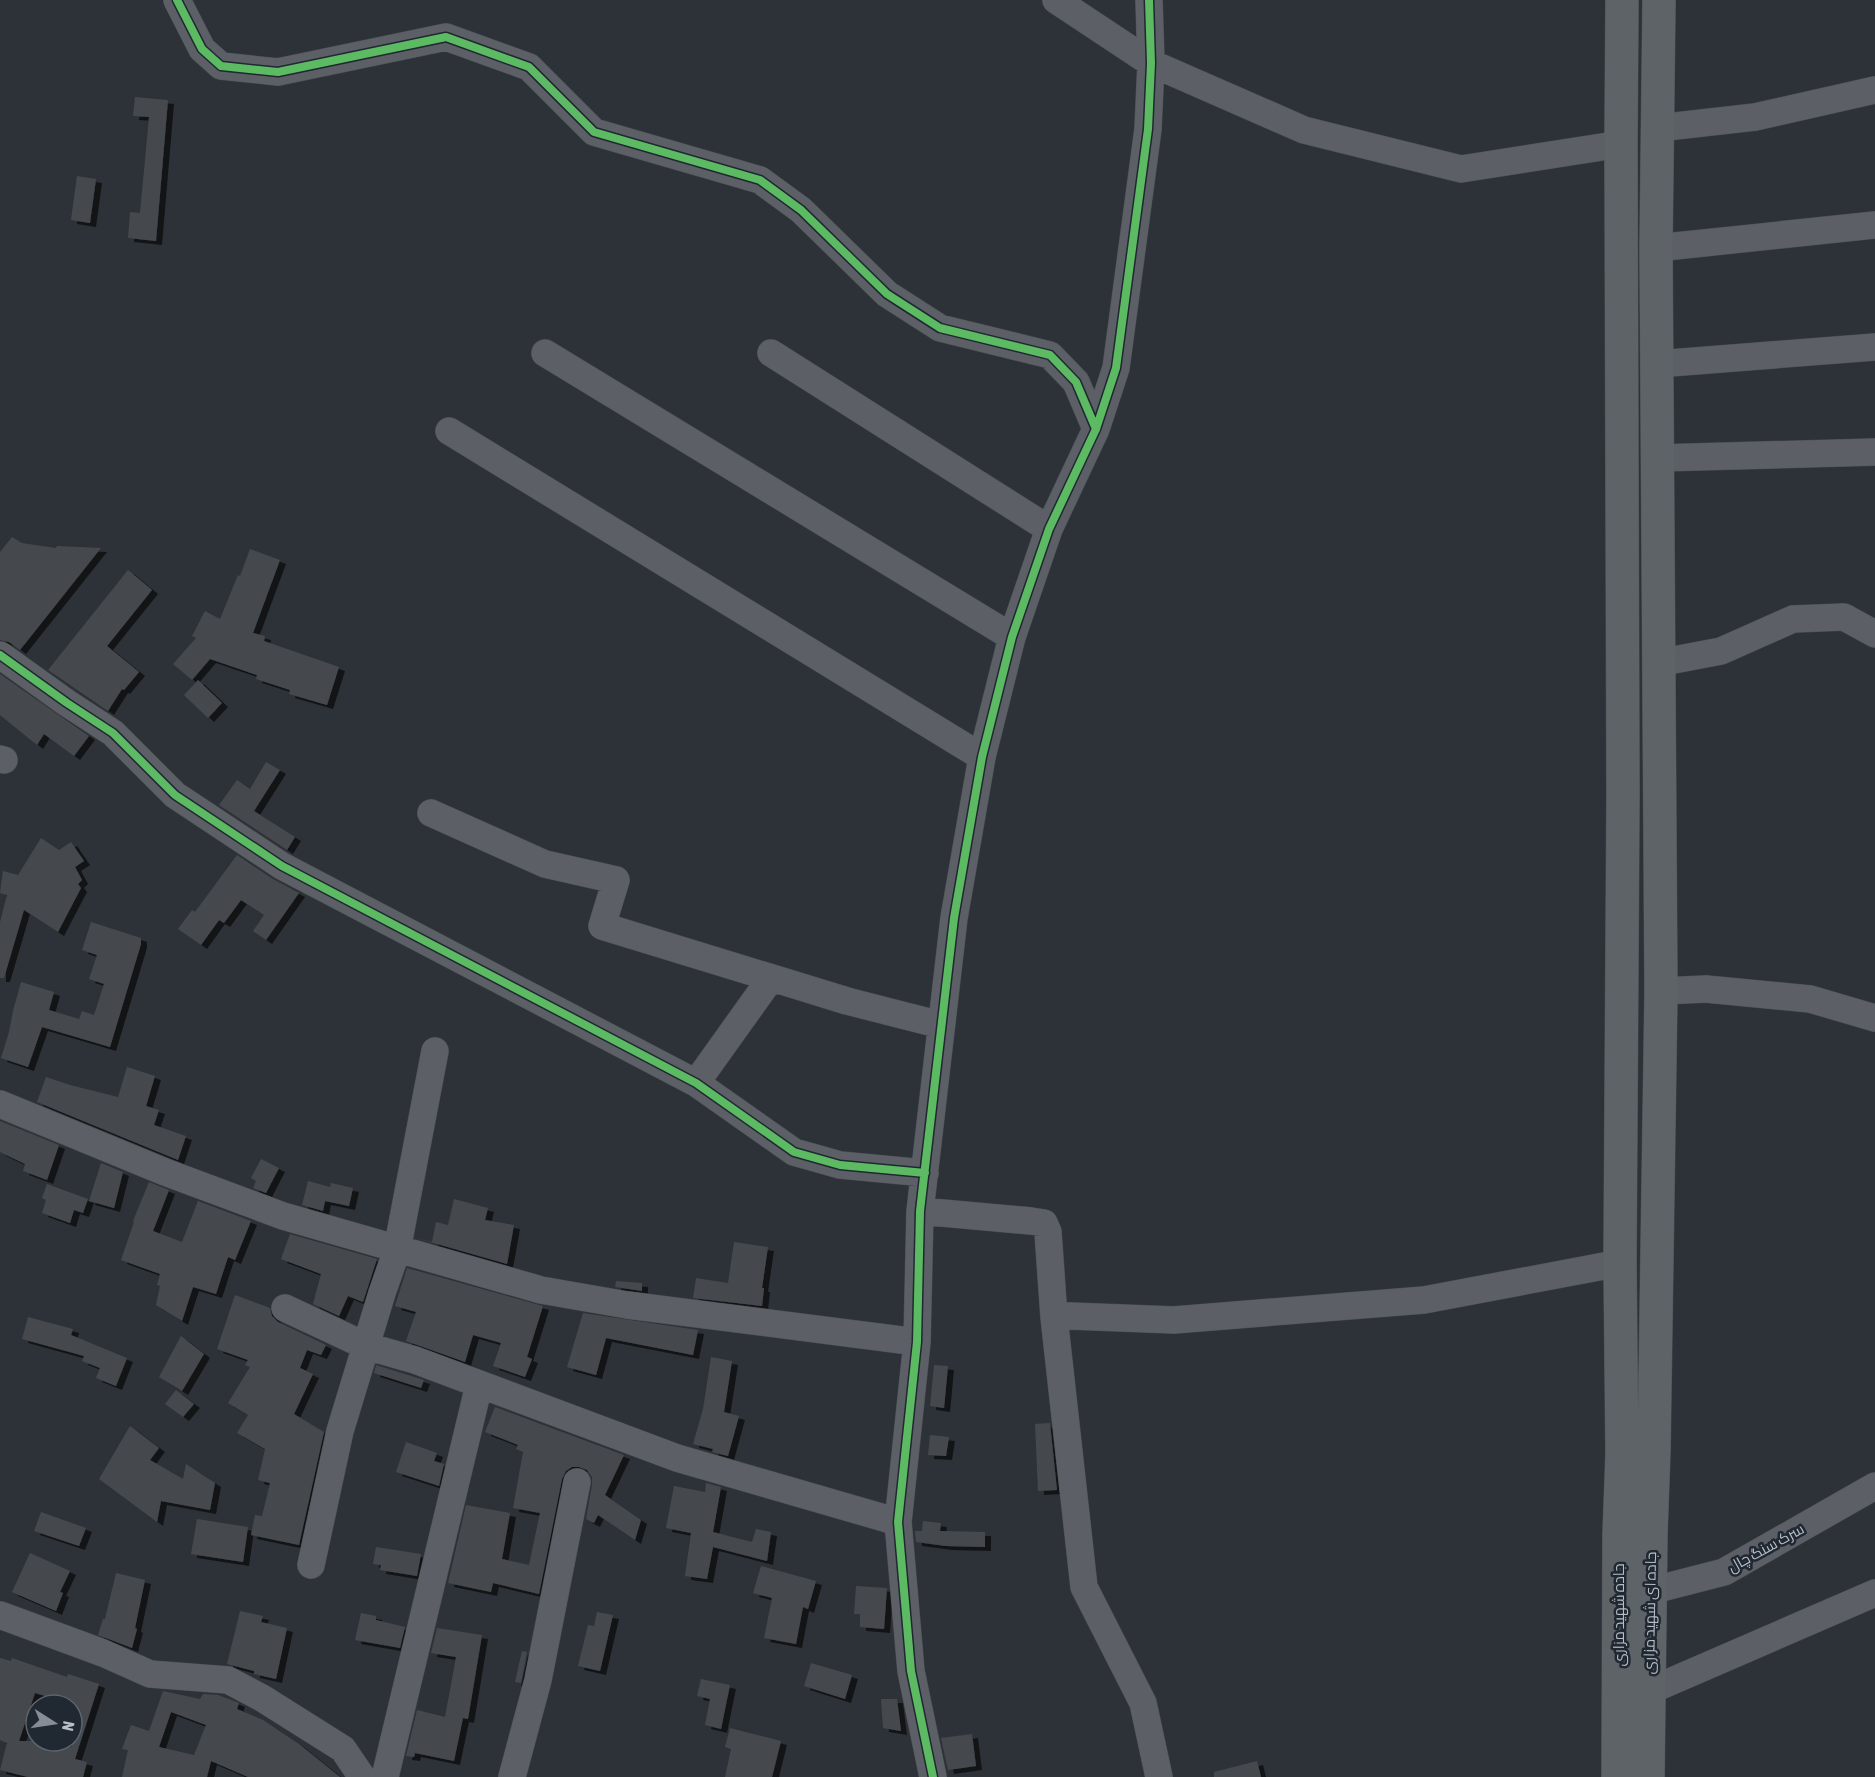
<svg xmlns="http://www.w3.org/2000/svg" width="1875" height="1777" viewBox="0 0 1875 1777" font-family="'Asap Condensed',Cairo,sans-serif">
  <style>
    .building { fill: #45494e; fill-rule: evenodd; filter: url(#shadow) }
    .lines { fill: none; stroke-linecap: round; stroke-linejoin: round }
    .minor-casing { stroke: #4a4e53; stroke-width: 28 }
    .major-casing { stroke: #4a4e55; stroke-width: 34 }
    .minor { stroke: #5c6066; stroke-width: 27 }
    .major { stroke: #5e6368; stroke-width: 33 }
    .cycleway-casing { stroke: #202832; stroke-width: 11 }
    .cycleway { stroke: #5cba63; stroke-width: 8 }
    .labels { text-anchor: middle; stroke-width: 5; stroke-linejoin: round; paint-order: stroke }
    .street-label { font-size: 15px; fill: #b8bec8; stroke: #202832 }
  </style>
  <defs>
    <filter id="shadow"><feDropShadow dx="6" dy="4" stdDeviation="0" flood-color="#0009"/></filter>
  </defs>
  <rect width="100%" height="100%" fill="#2d3238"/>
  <!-- building -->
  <path class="building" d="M135,97L168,100L156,241L128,238L130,212L140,213L149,117L133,116Z
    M77,176L96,179L90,223L71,220Z
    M12,537L22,543L56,548L57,546L101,548L20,650L9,642L0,640V552Z
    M250,549L280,560L253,633L265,636L264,641L339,667L327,705L289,694L290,690L256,679L257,675L210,659L192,680L173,664L196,638L192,636L205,611L220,619L238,575L240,576Z
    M128,570L152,590L107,646L139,672L124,690L122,689L108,711L48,670Z
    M0,674L89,736L74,756L44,734L37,745L0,715Z
    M198,680L222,703L208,718L184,695Z
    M266,762L280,770L254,811L295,837L287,850L219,805L237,780L250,789Z
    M41,838L59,850L71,842L84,861L75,867L82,880L78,884L81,888L58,932L24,910L4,978H0V922L7,895L0,893L3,871L18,875Z
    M237,855L273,879L299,893L266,940L253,931L264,915L241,900L224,923L219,920L201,945L178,929L192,910L195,912Z
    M91,922L141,938V944L110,1047L42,1027L28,1067L1,1058L9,1032L13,1011L21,982L54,992L49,1010L79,1019L82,1011L94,1015L104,984L89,979L97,955L82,950Z
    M127,1067L155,1076L146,1106L159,1110L154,1125L186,1136L178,1160L37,1102L46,1077L70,1085L118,1097Z
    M0,1121L59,1145L47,1180L23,1171L25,1164L0,1152Z
    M261,1159L279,1168L266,1193L253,1188L256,1181L251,1178Z
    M101,1163L123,1172L114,1208L89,1201Z
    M308,1181L330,1187L331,1183L353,1188L349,1206L325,1201L323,1211L302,1205Z
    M149,1182L169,1190L153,1231L182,1242L198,1201L251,1221L235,1260L228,1257L216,1294L193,1287L182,1321L156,1305L160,1286L157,1285L160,1274L121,1260L134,1222L133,1221Z
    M47,1184L88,1199L83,1213L74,1210L70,1223L42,1213L46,1200L42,1198Z
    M454,1199L488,1208L485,1220L514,1225L507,1264L416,1238L432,1242L436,1222L448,1225Z
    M290,1234L377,1259L363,1302L348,1296L339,1316L313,1304L321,1274L281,1259Z
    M734,1242L768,1247L762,1288H764L762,1306L693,1298L696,1278L728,1283Z
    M407,1268L543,1306L527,1357L532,1359L525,1377L493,1366L501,1343L473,1335L465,1362L406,1341L416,1312L395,1306Z
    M616,1281L642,1283V1291L615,1287Z
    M235,1295L270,1308L272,1316L278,1322L326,1345L321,1355L307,1350L300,1368L313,1374L294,1414L324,1432L299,1545L251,1535L255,1515L262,1516L270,1483L258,1480L265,1449L237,1433L248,1415L228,1403L250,1367L245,1365L248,1360L217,1349Z
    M583,1313L698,1330L693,1355L606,1338L596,1375L567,1367Z
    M28,1317L73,1329L71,1335L127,1358L116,1386L96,1378L100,1368L82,1361L84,1356L22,1339Z
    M181,1336L204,1354L182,1391L159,1377Z
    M711,1357L732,1361L724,1412L739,1416L728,1456L712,1452L713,1449L693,1444L703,1409Z
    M376,1365L424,1380L421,1388L374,1373Z
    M934,1365L948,1366L944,1408L930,1406Z
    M176,1390L194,1404L183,1417L165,1404Z
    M495,1407L624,1455L605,1495L641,1520L635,1540L598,1515L594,1523L586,1519L592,1485V1477L587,1470L579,1467H572L566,1471L562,1479L539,1594L493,1583L491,1592L448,1583L466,1505L510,1513L502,1559L529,1565L540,1513L513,1508L523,1452L516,1449L518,1445L485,1432Z
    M1050,1423L1057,1490L1038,1491L1035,1424Z
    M130,1426L159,1448L150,1460L183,1479L186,1464L215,1483L210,1510L161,1501L157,1522L99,1479Z
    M930,1435L949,1437L946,1456L928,1455Z
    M406,1442L437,1453L434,1461L444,1464L439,1486L396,1472Z
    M706,1483L721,1487L713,1532L752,1542L756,1529L771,1532L767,1561L713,1547L707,1579L685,1576L691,1533L666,1528L674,1486L705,1492Z
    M41,1512L86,1528L79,1546L34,1531Z
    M197,1519L248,1527L243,1562L191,1554Z
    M923,1521L941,1523L940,1531L985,1532V1547L946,1546L916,1542L915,1531H922Z
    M376,1547L421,1554L417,1576L380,1570L381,1565L373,1564Z
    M30,1553L70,1571L60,1592L63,1593L56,1611L12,1592Z
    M761,1566L816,1581L808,1609L803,1607L796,1644L764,1638L772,1598L753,1593Z
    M116,1573L145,1580L135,1628L137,1629L132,1648L98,1635L103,1619H105Z
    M856,1586L887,1588L884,1629L860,1627V1614H854Z
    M240,1611L263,1616L261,1622L287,1628L276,1679L254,1674V1671L227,1664Z
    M597,1612L613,1615L600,1671L578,1666L588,1625L594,1626Z
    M361,1613L376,1616V1620L405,1627L400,1648L355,1640Z
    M437,1628L482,1635L468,1719L463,1718L454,1761L415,1753L414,1757L406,1756L417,1710L445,1717L456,1657L431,1653Z
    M522,1651L527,1652L521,1683L515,1682Z
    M0,1658L11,1661L12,1658L67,1677L68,1674L99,1684L75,1759L87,1762L83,1777H28L0,1770L7,1743L0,1740ZM35,1693L72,1704V1747L48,1741H19Z
    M811,1663L852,1675L845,1699L804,1686Z
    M701,1679L730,1685L721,1729L705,1725L710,1699L697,1696Z
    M163,1691L200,1699L203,1694L218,1695L234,1701L239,1703L237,1709L263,1720L299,1744L340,1777H248L211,1761L207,1777H122L128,1750L122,1749L131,1725L149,1731ZM171,1712L206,1725L194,1755L159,1747Z
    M881,1699H897L901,1731L883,1728Z
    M730,1728L781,1741L772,1777H725L731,1749L725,1747Z
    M972,1734L976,1766L948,1770L941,1738Z
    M1257,1761L1261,1777H1214V1772Z"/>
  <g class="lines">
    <!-- minor casing -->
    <g class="minor-casing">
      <path id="minor" d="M177,0L202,49L221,66L278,72L446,37L529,67L594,132L760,180L801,210L887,294L940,328L1050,355L1076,382L1096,429
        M1056,0L1151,63L1304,130L1461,169L1621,144
        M1658,128L1755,117L1875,90
        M1656,248L1875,225
        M545,353L1012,637
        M771,353L1049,529
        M1657,364L1875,347
        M449,431L982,757
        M1658,458L1875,452
        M0,655L67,703L113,733L175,795L282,866L696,1083L794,1152L840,1165L925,1173
        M1658,663L1721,651L1793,619L1844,617L1875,634
        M0,759L4,760
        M431,813L545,864L616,880L602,926L847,1001L941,1025
        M1661,991L1706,989L1810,999L1875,1018
        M696,1083L771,978
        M0,1104L165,1172L283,1216L541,1290L627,1305L917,1342
        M920,1211L1031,1221L1044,1223L1048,1232L1054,1317L1084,1587L1143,1703L1159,1777
        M285,1308L366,1346L415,1360L677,1458L898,1522
        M1054,1317L1070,1316L1174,1320L1424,1300L1620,1263
        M311,1565L340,1431L382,1293L397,1250L435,1051
        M1650,1591L1724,1572L1875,1486
        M0,1615L103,1653L150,1674L228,1680L262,1698L343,1749L362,1777
        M1649,1691L1875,1593
        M385,1777L479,1385
        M512,1777L538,1680L577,1482
        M933,1777L911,1671L898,1522L917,1342L920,1211L954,918L982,757L1012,637L1049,529L1096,429L1116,368L1148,129L1151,63L1149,0"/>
    </g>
    <!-- major casing -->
    <g class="major-casing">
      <path id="major" d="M1618,1777L1619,1535L1622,1453L1620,1263L1623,794L1621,144L1622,0
        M1648,1777L1651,1533L1654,1450L1661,991L1656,248L1659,0"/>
    </g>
    <!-- minor -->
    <use href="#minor" class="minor"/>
    <!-- major -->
    <use href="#major" class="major"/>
    <!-- cycleway casing -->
    <g class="cycleway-casing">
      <path id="cycleway" d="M177,0L202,49L221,66L278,72L446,37L529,67L594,132L760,180L801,210L887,294L940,328L1050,355L1076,382L1096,429
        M0,655L67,703L113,733L175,795L282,866L696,1083L794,1152L840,1165L925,1173
        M933,1777L911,1671L898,1522L917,1342L920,1211L954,918L982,757L1012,637L1049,529L1096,429L1116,368L1148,129L1151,63L1149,0"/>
    </g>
    <!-- cycleway -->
    <use href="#cycleway" class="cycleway"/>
  </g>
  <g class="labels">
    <!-- street labels -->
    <g class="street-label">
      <text transform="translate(1766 1548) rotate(-29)" y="5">سرک سنگ چال</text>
      <text transform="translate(1650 1613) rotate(-89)" y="5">جاده ای شهید مزاری</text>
      <text transform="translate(1619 1615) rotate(-90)" y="5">جاده شهید مزاری</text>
    </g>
  </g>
  <!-- north arrow -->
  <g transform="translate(54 1723) rotate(102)"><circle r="28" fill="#202832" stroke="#5d646e" stroke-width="1.5"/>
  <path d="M0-4.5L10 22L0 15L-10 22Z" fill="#878d96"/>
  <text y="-9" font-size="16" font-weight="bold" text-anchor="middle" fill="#b8bec8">N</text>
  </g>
</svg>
